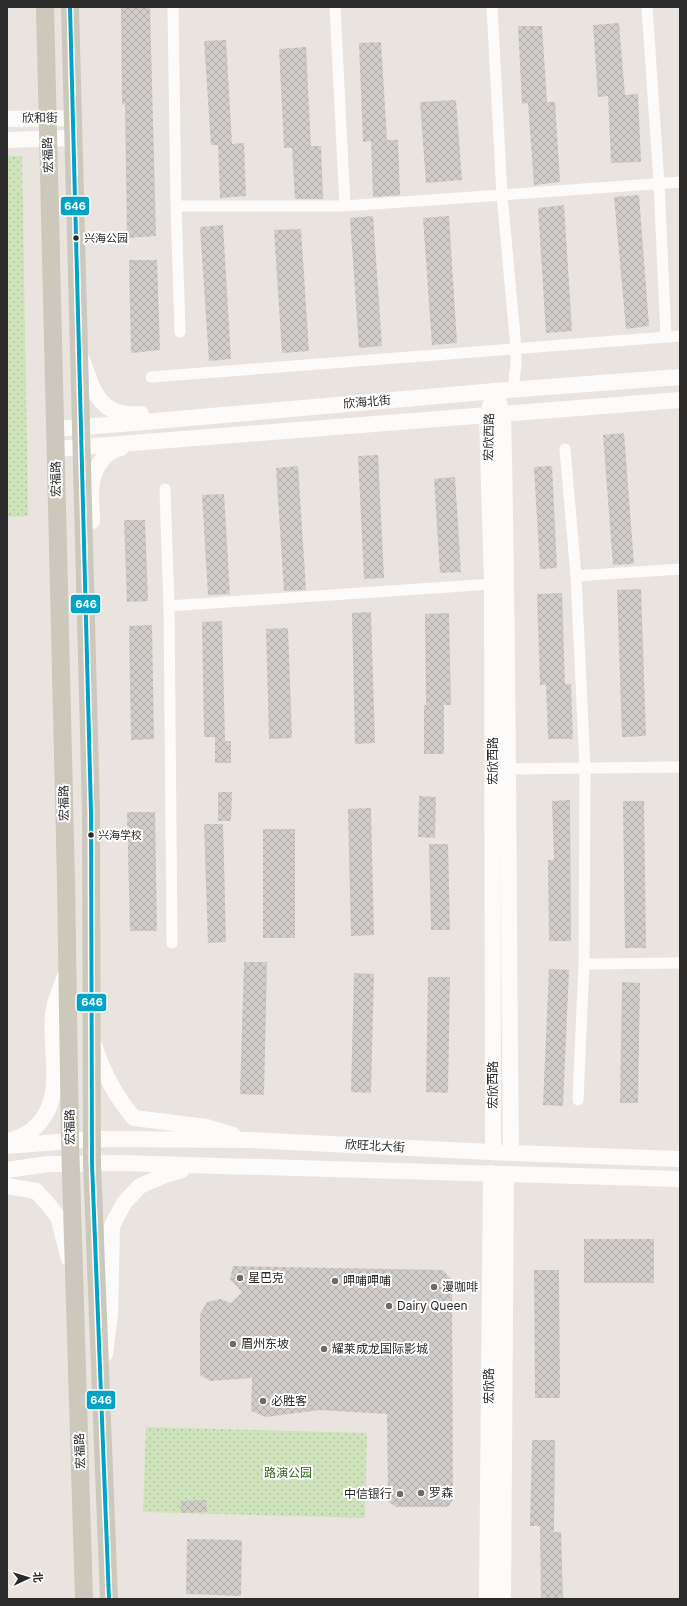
<svg xmlns="http://www.w3.org/2000/svg" width="687" height="1606" viewBox="0 0 687 1606" font-family="Inter,'Noto Sans SC',sans-serif">
  <style>
    .park { fill: url(#park-dots) }
    .building { fill: url(#building-cross-hatch) }
    .lines { fill: none; stroke-linecap: round; stroke-linejoin: round }
    .street { stroke: #fcfbfa; stroke-width: 11 }
    .secondary { stroke: #fcfbfa; stroke-width: 16 }
    .primary { stroke: #cdc8bc; stroke-width: 18 }
    .bus-1-casing { stroke: #fff; stroke-width: 7 }
    .bus-1 { stroke: #02a3c6; stroke-width: 4 }
    .bus-dot { fill: #2a2a2a; stroke: #fff; stroke-width: 1.5 }
    .poi-dot { fill: #6d6b6a; stroke: #fff; stroke-width: 1.5 }
    .labels { text-anchor: middle; stroke-width: 4; stroke-linejoin: round; paint-order: stroke }
    .bus-label { font-size: 11px; fill: #2a2a2a; stroke: #fff; text-anchor: start }
    .street-label { font-size: 12px; fill: #2a2a2a; stroke: #fff }
    .poi-label { font-size: 12px; fill: #2a2a2a; stroke: #fff; text-anchor: start }
    .park-label { font-size: 12px; fill: #30681a; stroke: #fff }
    .line-badge { stroke: #fff; stroke-width: 1.5 }
    .badge-label { font-size: 11px; text-anchor: middle; font-weight: bold; fill: #fff }
  </style>
  <defs>
    <pattern id="park-dots" width="8" height="8" patternUnits="userSpaceOnUse"><rect width="8" height="8" fill="#cee3b9"/><path d="M2 2h.1M6 6h.1" fill="none" stroke="#b1c39f" stroke-width="1.8" stroke-linecap="round"/></pattern>
    <pattern id="building-cross-hatch" width="8" height="8" patternUnits="userSpaceOnUse"><rect width="8" height="8" fill="#cfccc9"/><path d="M0 0l8 8M0 8l8-8" fill="none" stroke="#b2afad"/></pattern>
  </defs>
  <rect width="100%" height="100%" fill="#e9e4e0"/>
  <!-- park -->
  <path class="park" d="M7,156H22L28,516L7,517Z
    M146,1427L367,1433L365,1518L143,1512Z"/>
  <!-- building -->
  <path class="building" d="M121,7H150L156,236L127,238L125,104L122,105Z
    M619,23L625,95L638,94L641,162L611,163L608,96L598,97L593,25Z
    M518,26H542L547,102H555L560,182L534,185L528,103L522,104Z
    M226,40L232,144L244,143L246,196L220,198L218,145H211L204,41Z
    M381,42L387,140H398L400,195L373,197L371,141L363,142L359,43Z
    M306,47L311,146H321L323,199H295L292,148H284L279,49Z
    M456,100L462,180L426,183L420,102Z
    M639,195L649,326L626,329L614,197Z
    M564,205L572,331L546,333L538,208Z
    M373,216L382,346L359,348L350,218Z
    M449,216L457,343L432,345L423,218Z
    M223,225L231,359L209,361L200,227Z
    M301,229L309,351L282,353L274,230Z
    M129,260H157L160,350L131,353Z
    M624,433L634,564L613,565L603,435Z
    M378,455L384,578L364,579L358,456Z
    M298,466L306,590L284,591L276,468Z
    M552,466L557,568L540,569L534,467Z
    M455,477L461,572L440,573L434,479Z
    M224,494L230,594L208,595L202,495Z
    M124,520H145L148,601L127,602Z
    M641,589L646,736L622,737L617,590Z
    M562,593L565,684H571L573,739H548L546,685H540L537,594Z
    M371,612L375,743L355,744L352,613Z
    M449,613L451,705H444V754H424V705H426L425,614Z
    M222,621L225,741H231V763H215V737H204L202,622Z
    M152,625L154,739L131,740L129,626Z
    M288,628L292,738L269,739L266,629Z
    M218,792H232L231,821H218Z
    M419,796L436,797L435,838L418,837Z
    M570,800L571,941H549L548,860H554L552,801Z
    M623,801H644L646,948H625Z
    M371,808L374,935L351,936L348,809Z
    M127,812H155L157,931H130Z
    M204,824H223L226,942L208,943Z
    M263,829H295V938H263Z
    M429,844H448L450,930H431Z
    M244,962H267L264,1095L240,1094Z
    M549,969L569,970L563,1106L543,1105Z
    M354,973L374,974L371,1093L351,1092Z
    M428,977H450L448,1093L426,1092Z
    M622,982L640,983L638,1103H620Z
    M584,1239H654V1283H584Z
    M233,1266L443,1270L452,1280L453,1500L448,1507H396L388,1501L387,1414L320,1410L266,1417L251,1411L252,1378L210,1381L200,1375V1314L207,1302L220,1299L231,1303L242,1292L230,1279Z
    M534,1270H559L560,1398H535Z
    M532,1440H555L554,1532H561L563,1599H541L540,1526H530Z
    M206,1500L207,1512L181,1513L180,1501Z
    M187,1539L242,1540L241,1596L186,1594Z"/>
  <g class="lines">
    <!-- street -->
    <path class="street" d="M173,7L176,206L180,332
      M335,7L345,206
      M492,7L502,195L680,182
      M647,7L659,183L666,337
      M176,206H345L502,195L516,348V364L513,389
      M151,377L680,336
      M565,449L576,576L585,768L584,964L578,1100
      M165,489L169,606
      M576,576L680,569
      M501,769L680,767
      M172,943L169,606L492,584
      M584,964L680,963"/>
    <!-- secondary -->
    <path class="secondary" d="M7,119L73,118
      M7,140L73,138
      M82,359C93,391 100,418 141,414
      M495,391L503,415C509,661 508,907 511,1153
      M55,429L110,425L495,391L680,377
      M56,449L680,400
      M92,521C92,509 90,494 92,482C95,467 105,451 121,448
      M94,1045C103,1073 115,1096 134,1118L206,1127L233,1135
      M9,1141C16,1138 25,1136 31,1131C68,1102 49,1053 53,1014C54,1002 61,988 65,976
      M7,1146L93,1139L250,1140L511,1153L680,1159
      M493,1152L492,584L487,416L495,391
      M7,1170L48,1164L120,1163L680,1179
      M7,1186L36,1191L47,1203L58,1217L69,1259
      M105,1354L110,1314L112,1226L124,1203L140,1186L165,1175L182,1170
      M487,1599L491,1173
      M503,1599L506,1174"/>
    <!-- primary -->
    <path class="primary" d="M45,7L66,881L70,1141L84,1599
      M70,7L91,812L92,1163L109,1599"/>
    <!-- bus-1 casing -->
    <g class="bus-1-casing">
      <path id="bus-1" d="M70,7L91,812L92,1163L109,1599"/>
    </g>
    <!-- bus-1 -->
    <use href="#bus-1" class="bus-1"/>
  </g>
  <!-- markers -->
  <g class="bus-dot">
    <circle cx="76" cy="238" r="3.5"/>
    <circle cx="91" cy="835" r="3.5"/>
  </g>
  <g class="poi-dot">
    <circle cx="240" cy="1278" r="4"/>
    <circle cx="335" cy="1281" r="4"/>
    <circle cx="434" cy="1287" r="4"/>
    <circle cx="389" cy="1306" r="4"/>
    <circle cx="233" cy="1344" r="4"/>
    <circle cx="324" cy="1349" r="4"/>
    <circle cx="263" cy="1401" r="4"/>
    <circle cx="421" cy="1493" r="4"/>
    <circle cx="400" cy="1494" r="4"/>
  </g>
  <g class="labels">
    <!-- bus labels -->
    <g class="bus-label">
      <text x="84" y="242">兴海公园</text>
      <text x="98" y="839">兴海学校</text>
    </g>
    <!-- street labels -->
    <g class="street-label">
      <text transform="translate(40 118) rotate(-1)" y="4">欣和街</text>
      <text transform="translate(48 155) rotate(-92)" y="4">宏福路</text>
      <text transform="translate(367 402) rotate(-5)" y="4">欣海北街</text>
      <text transform="translate(489 437) rotate(-89)" y="4">宏欣西路</text>
      <text transform="translate(56 479) rotate(-91)" y="4">宏福路</text>
      <text transform="translate(493 761) rotate(-90)" y="4">宏欣西路</text>
      <text transform="translate(64 803) rotate(-91)" y="4">宏福路</text>
      <text transform="translate(493 1085) rotate(-90)" y="4">宏欣西路</text>
      <text transform="translate(70 1127) rotate(-91)" y="4">宏福路</text>
      <text transform="translate(375 1146) rotate(3)" y="4">欣旺北大街</text>
      <text transform="translate(489 1386) rotate(-90)" y="4">宏欣路</text>
      <text transform="translate(80 1451) rotate(-92)" y="4">宏福路</text>
    </g>
    <!-- poi labels -->
    <g class="poi-label">
      <text x="248" y="1282">星巴克</text>
      <text x="343" y="1285">呷哺呷哺</text>
      <text x="442" y="1291">漫咖啡</text>
      <text x="397" y="1310">Dairy Queen</text>
      <text x="241" y="1348">眉州东坡</text>
      <text x="332" y="1353">耀莱成龙国际影城</text>
      <text x="271" y="1405">必胜客</text>
      <text x="429" y="1497">罗森</text>
      <text x="392" y="1498" text-anchor="end">中信银行</text>
    </g>
    <!-- park labels -->
    <g class="park-label">
      <text x="288" y="1477">路演公园</text>
    </g>
  </g>
  <g class="line-badge">
    <rect x="60" y="196" width="30" height="20" rx="4" fill="#02a3c6"/>
    <rect x="70" y="594" width="31" height="20" rx="4" fill="#02a3c6"/>
    <rect x="76" y="993" width="31" height="19" rx="4" fill="#02a3c6"/>
    <rect x="86" y="1390" width="30" height="20" rx="4" fill="#02a3c6"/>
  </g>
  <g class="badge-label">
    <text x="75" y="210">646</text>
    <text x="86" y="608">646</text>
    <text x="92" y="1006">646</text>
    <text x="101" y="1404">646</text>
  </g>
  <!-- border -->
  <rect width="687" height="1606" fill="none" stroke="#2a2a2a" stroke-width="16"/>
  <!-- north arrow -->
  <g transform="translate(28 1578) rotate(86)" stroke="#ffffff" stroke-width="3" paint-order="stroke">
  <path d="M0-3L7 15L0 10L-7 15Z" fill="#2a2a2a"/>
  <text y="-6" font-size="11" font-weight="bold" text-anchor="middle" fill="#2a2a2a">北</text>
  </g>
</svg>
